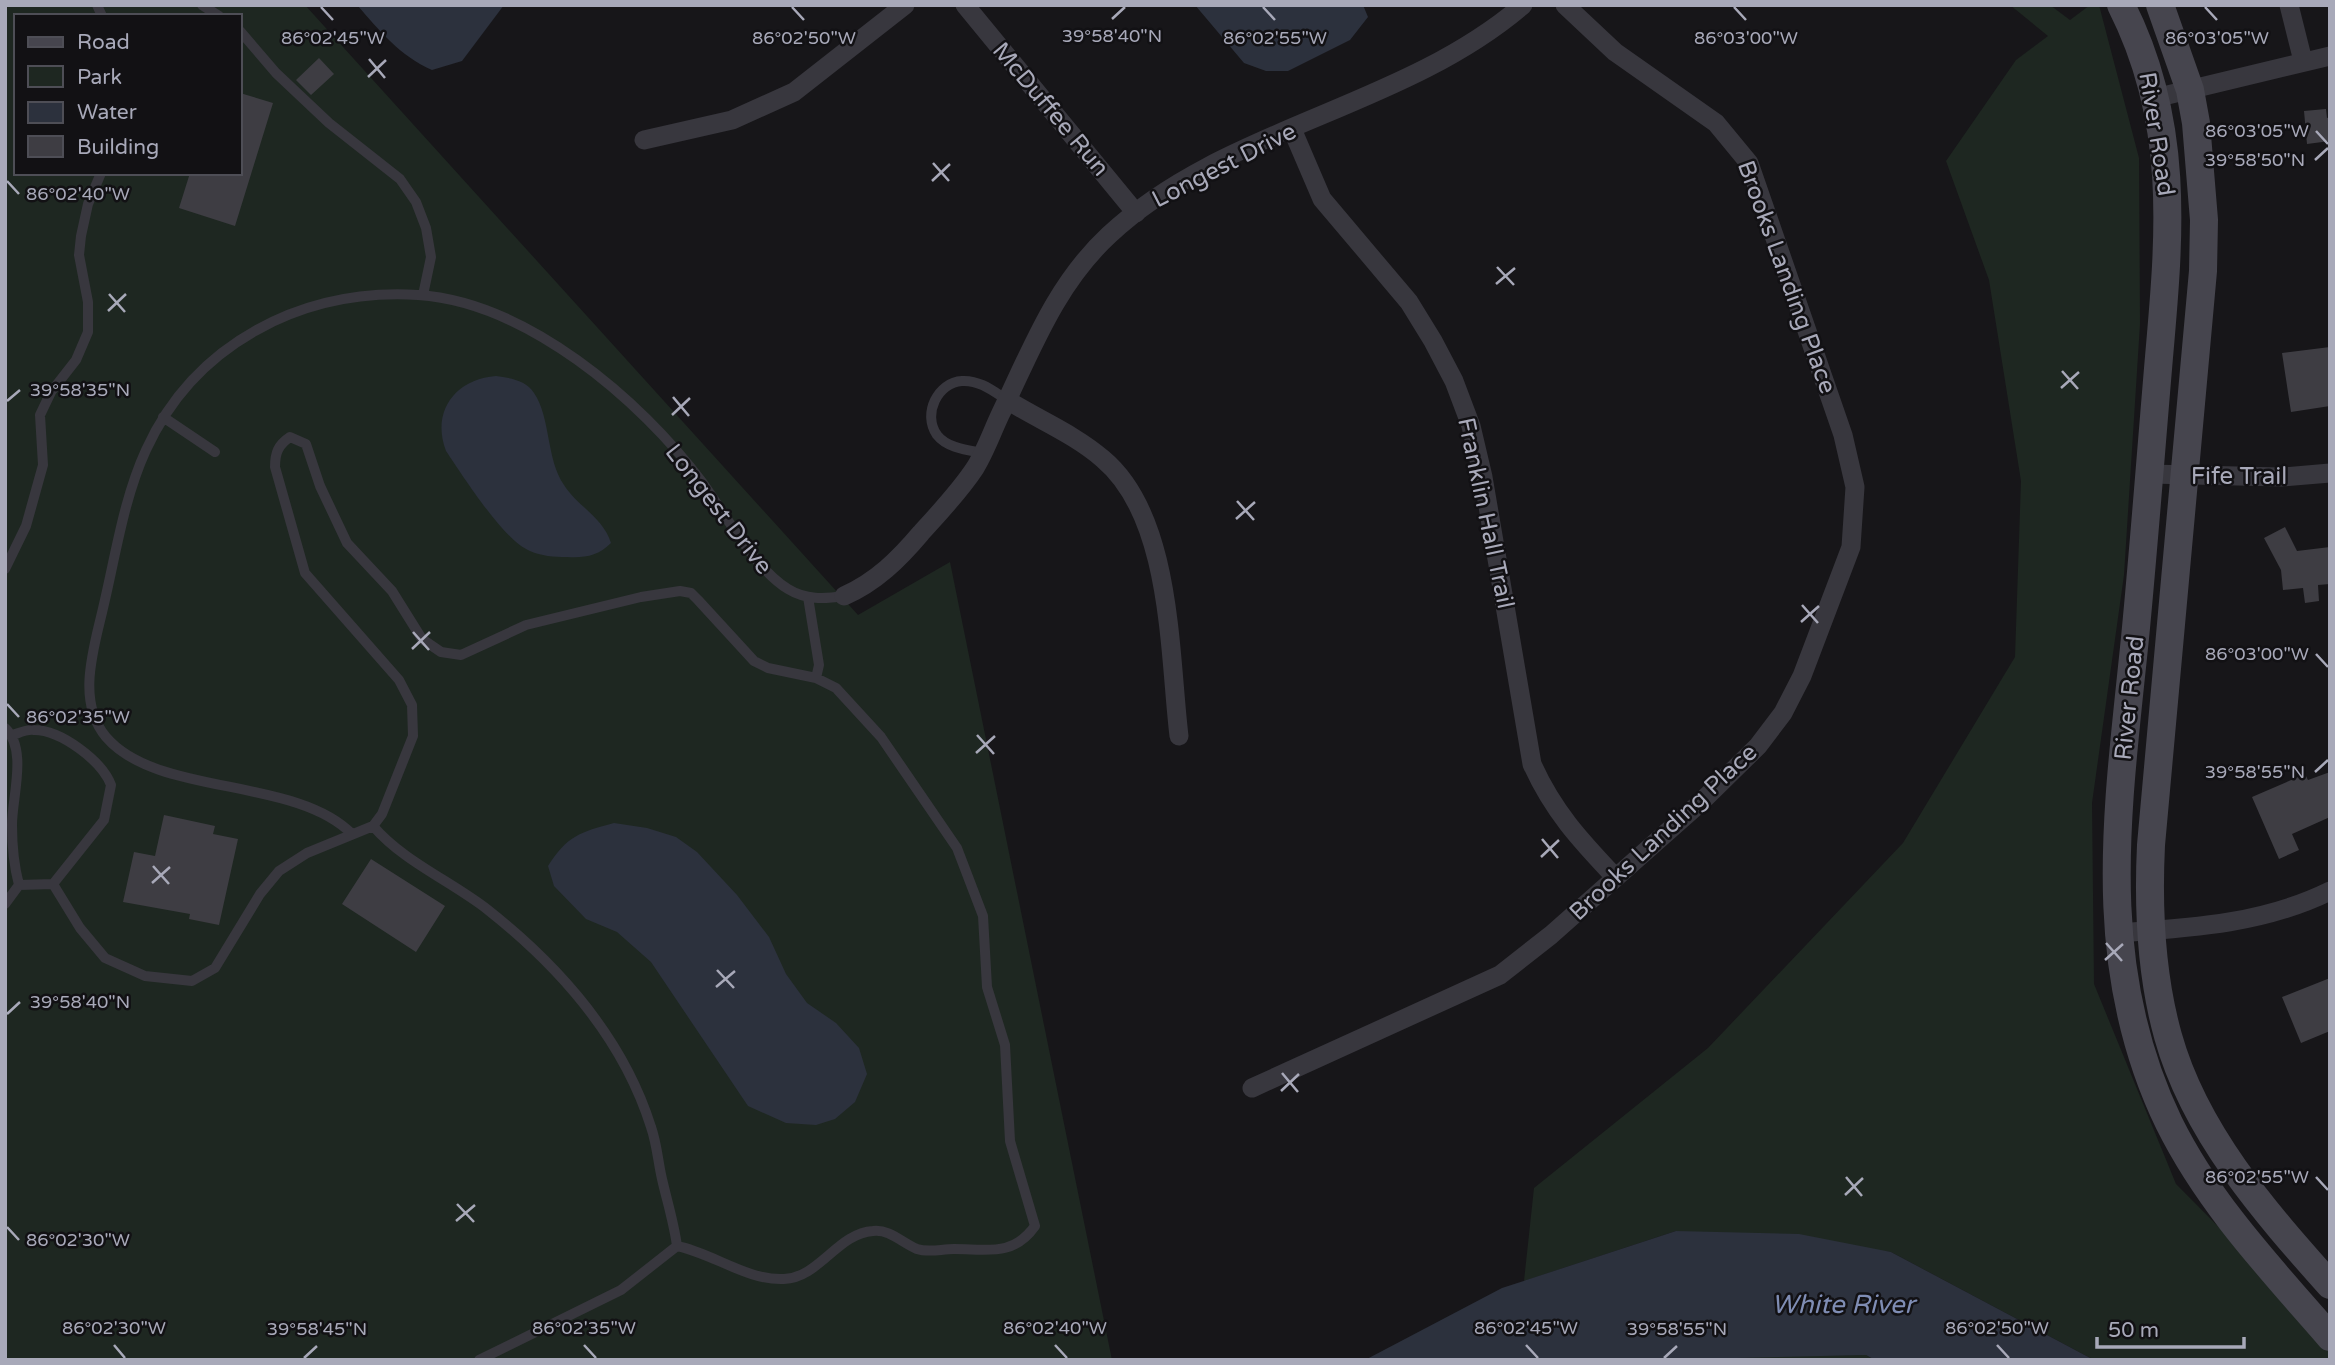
<svg xmlns="http://www.w3.org/2000/svg" width="2335" height="1365" viewBox="0 0 2335 1365" font-family="'Varela Round',sans-serif">
  <style>
    .green { fill: #1e2721; fill-rule: evenodd }
    .water { fill: #2c313d }
    .building { fill: #3e3d43 }
    .lines { fill: none; stroke-linecap: round; stroke-linejoin: round }
    .service { stroke: #38373e; stroke-width: 10 }
    .minor { stroke: #38373e; stroke-width: 19 }
    .secondary { stroke: #46454e; stroke-width: 28 }
    .ticks { fill: none; stroke: #a8a9b9; stroke-width: 2.5 }
    .labels { text-anchor: middle; stroke-width: 5; stroke-linejoin: round; paint-order: stroke }
    .street-label { font-size: 24px; fill: #a8a9b9; stroke: #121114 }
    .water-label { font-size: 26px; font-style: italic; fill: #7f8db4; stroke: #121114 }
    .ticks-label { font-size: 18px; text-anchor: middle; fill: #a8a9b9; stroke: #121114; stroke-width: 5; stroke-linejoin: round; paint-order: stroke }
  </style>
  <rect width="100%" height="100%" fill="#171619"/>
  <!-- green -->
  <path class="green" d="M5,5H305L858,615L950,562L1112,1360H5ZM16,16H240V173H16Z
    M2010,5H2050L2070,20L2090,5H2099L2139,158L2140,324L2124,575L2092,803L2094,984L2176,1184L2330,1339V1360H2094L1891,1252L1676,1231L1524,1281L1534,1188L1708,1048L1903,843L2015,657L2021,481L1989,280L1946,161L2016,60L2048,36Z
    M1866,1355L1875,1360H1654L1663,1357Z"/>
  <!-- water -->
  <path class="water" d="M357,5H504L462,61L432,70C400,56 380,31 357,5Z
    M1195,5H1363L1368,17L1350,40L1288,71H1266L1244,63Z
    M496,376C510,378 526,380 534,393C551,418 546,459 564,485C577,506 603,517 611,543C598,556 585,558 567,557C554,557 541,556 530,551C504,541 463,476 446,451C431,412 455,379 496,376Z
    M614,823L647,828L676,837L697,852L737,895L769,937L786,974L807,1003L836,1023L859,1048L867,1074L855,1102L835,1119L816,1125L786,1123L748,1106L651,962L617,932L586,919L554,886L548,866C567,836 580,832 614,823Z
    M1676,1231L1799,1234L1891,1252L2094,1360H1875L1866,1355L1654,1360H1365L1502,1288Z"/>
  <!-- building -->
  <path class="building" d="M319,58L334,74L311,95L296,80Z
    M240,93L273,103L235,226L179,208L190,173H240Z
    M2326,109L2327,118L2330,117V141L2307,144L2304,111Z
    M2330,347V406L2291,412L2282,353Z
    M2285,527L2297,551L2330,547V584L2318,585L2319,601L2305,603L2303,588L2283,590L2281,570L2264,538Z
    M2330,772V817L2292,834L2299,850L2279,859L2252,797L2305,774L2308,780Z
    M164,815L215,826L213,834L238,839L219,925L189,919L190,914L123,902L134,852L155,856Z
    M371,859L445,906L416,952L342,904Z
    M2330,978V1031L2301,1043L2282,997Z"/>
  <g class="lines">
    <!-- service -->
    <path class="service" d="M97,5L102,16
      M202,5L219,16
      M240,31L276,73L329,123L400,179L416,202L426,228L431,257L423,295
      M163,417L215,452
      M983,453C967,450 947,448 937,435C922,414 938,382 962,381C980,380 993,391 1007,400
      M5,569L26,526L43,465L40,415L51,392L76,360L88,332V302L79,255L81,236L88,204L101,173
      M808,597L819,665L816,678
      M5,728C28,749 12,797 12,825C12,845 14,866 19,885
      M13,735C19,733 27,729 34,730C61,730 102,761 111,785L104,820L53,884
      M373,826C404,862 451,881 488,910C560,967 623,1038 651,1127C657,1144 658,1162 662,1179C667,1201 674,1223 677,1246
      M352,834C295,776 157,797 106,737C75,700 95,645 104,604C116,553 124,498 146,450C195,343 303,288 418,295C526,302 640,399 702,482C726,515 754,568 788,589C806,600 824,599 844,596
      M5,904L19,885L53,884L80,928L105,958L145,976L192,981L215,968L260,894L279,871L307,853L373,826L382,814L413,736L412,705L399,680L305,573L275,467C275,453 278,445 290,437L306,444L320,486L347,543L392,591L422,639L441,652L461,655L526,625L641,597L680,591L691,593L698,600L754,661L768,668L816,678L836,688L881,737L957,848L983,916L987,987L1005,1045L1010,1141L1035,1226C1013,1257 987,1249 954,1249C941,1249 929,1253 917,1249C902,1243 890,1229 873,1231C838,1233 819,1278 784,1279C748,1281 712,1253 677,1246L621,1290L479,1360"/>
    <!-- minor -->
    <path class="minor" d="M965,5L1136,213
      M2289,5L2303,61
      M2155,98L2330,56
      M1292,129L1322,199L1409,302L1433,341L1454,381L1471,426L1483,477L1532,764C1553,811 1580,840 1615,877
      M644,140L732,120L794,92L905,5
      M1007,400C1039,420 1074,434 1103,459C1172,517 1169,652 1179,736
      M2149,474L2282,477L2330,473
      M844,596C876,582 899,559 921,533C940,512 960,491 975,468C985,452 992,432 1000,415C1031,351 1055,285 1109,235C1224,127 1402,109 1523,5
      M2118,933C2191,928 2263,924 2330,891
      M1252,1088L1500,975L1551,935L1700,803L1758,746L1783,713L1802,676L1851,547L1855,487L1843,435L1749,163L1716,123L1615,52L1565,5"/>
    <!-- secondary -->
    <path class="secondary" d="M2121,5C2180,121 2170,233 2159,357C2151,451 2144,545 2135,638C2118,807 2092,964 2169,1123C2209,1204 2271,1269 2330,1337
      M2160,5L2190,90L2196,123L2204,220L2203,271L2151,845C2148,907 2151,975 2168,1036C2195,1133 2265,1212 2330,1285"/>
  </g>
  <!-- ticks -->
  <path class="ticks" d="M321,7L333,20M792,7L804,20M1263,7L1275,20M1734,7L1746,20M2205,7L2217,20M1112,19L1125,7M369,59L385,78M368,77L386,60M2316,131L2328,144M2315,160L2328,148M933,163L949,181M7,181L19,194M932,181L950,164M1497,267L1514,285M1496,284L1515,268M109,294L125,312M108,311L126,294M2062,371L2078,389M2061,388L2079,372M673,397L689,416M7,401L20,390M672,415L690,398M1237,501L1254,520M1236,519L1255,502M1802,605L1818,623M1801,622L1819,606M413,632L429,650M412,649L430,632M2316,654L2328,667M7,704L19,717M977,735L994,754M976,753L995,736M2315,772L2328,760M1542,839L1558,858M1541,857L1559,840M153,866L169,884M152,883L170,867M2106,943L2122,961M2105,960L2123,944M717,970L734,988M716,987L735,971M7,1014L20,1002M1282,1073L1298,1092M1281,1091L1299,1074M1846,1177L1862,1196M2316,1177L2328,1190M1845,1195L1863,1178M457,1204L474,1222M456,1221L475,1205M7,1227L19,1240M114,1345L125,1358M584,1345L596,1358M1055,1345L1067,1358M1526,1345L1538,1358M1997,1345L2009,1358M304,1358L317,1346M1664,1358L1677,1346"/>
  <g class="labels">
    <!-- street labels -->
    <g class="street-label">
      <text transform="translate(1051 109) rotate(50)" y="8">McDuffee Run</text>
      <text transform="translate(2157 134) rotate(81)" y="8">River Road</text>
      <text transform="translate(1224 165) rotate(-27)" y="8">Longest Drive</text>
      <text transform="translate(1787 277) rotate(70)" y="8">Brooks Landing Place</text>
      <text x="2239" y="484">Fife Trail</text>
      <text transform="translate(719 509) rotate(52)" y="8">Longest Drive</text>
      <text transform="translate(1486 513) rotate(78)" y="8">Franklin Hall Trail</text>
      <text transform="translate(2129 698) rotate(-84)" y="8">River Road</text>
      <text transform="translate(1663 832) rotate(-43)" y="8">Brooks Landing Place</text>
    </g>
    <!-- water labels -->
    <g class="water-label">
      <text x="1843" y="1313">White River</text>
    </g>
  </g>
  <g class="ticks-label">
    <text x="1112" y="42">39°58'40"N</text>
    <text x="333" y="44">86°02'45"W</text>
    <text x="804" y="44">86°02'50"W</text>
    <text x="1275" y="44">86°02'55"W</text>
    <text x="1746" y="44">86°03'00"W</text>
    <text x="2217" y="44">86°03'05"W</text>
    <text x="2257" y="137">86°03'05"W</text>
    <text x="2255" y="166">39°58'50"N</text>
    <text x="78" y="200">86°02'40"W</text>
    <text x="80" y="396">39°58'35"N</text>
    <text x="2257" y="660">86°03'00"W</text>
    <text x="78" y="723">86°02'35"W</text>
    <text x="2255" y="778">39°58'55"N</text>
    <text x="80" y="1008">39°58'40"N</text>
    <text x="2257" y="1183">86°02'55"W</text>
    <text x="78" y="1246">86°02'30"W</text>
    <text x="114" y="1334">86°02'30"W</text>
    <text x="584" y="1334">86°02'35"W</text>
    <text x="1055" y="1334">86°02'40"W</text>
    <text x="1526" y="1334">86°02'45"W</text>
    <text x="1997" y="1334">86°02'50"W</text>
    <text x="317" y="1335">39°58'45"N</text>
    <text x="1677" y="1335">39°58'55"N</text>
  </g>
  <!-- border -->
  <rect width="2335" height="1365" fill="none" stroke="#a8a9b9" stroke-width="14"/>
  <!-- legend -->
  <rect x="14" y="14" width="228" height="161" fill="#121114" stroke="#4e4e56" stroke-width="2"/>
  <rect x="28" y="37" width="35" height="10" fill="#46454e" stroke="#4e4e56" stroke-width="2"/>
  <text x="77" y="49" font-size="21" fill="#a8a9b9">Road</text>
  <rect x="28" y="66" width="35" height="21" fill="#1e2721" stroke="#4e4e56" stroke-width="2"/>
  <text x="77" y="84" font-size="21" fill="#a8a9b9">Park</text>
  <rect x="28" y="102" width="35" height="21" fill="#2c313d" stroke="#4e4e56" stroke-width="2"/>
  <text x="77" y="119" font-size="21" fill="#a8a9b9">Water</text>
  <rect x="28" y="136" width="35" height="21" fill="#3e3d43" stroke="#4e4e56" stroke-width="2"/>
  <text x="77" y="154" font-size="21" fill="#a8a9b9">Building</text>
  <!-- scale -->
  <path d="M2097 1337v10h147v-10" fill="none" stroke="#a8a9b9" stroke-width="3.5"/>
  <text x="2108" y="1337" font-size="21" fill="#a8a9b9" stroke="#121114" stroke-width="5" paint-order="stroke">50 m</text>
</svg>
